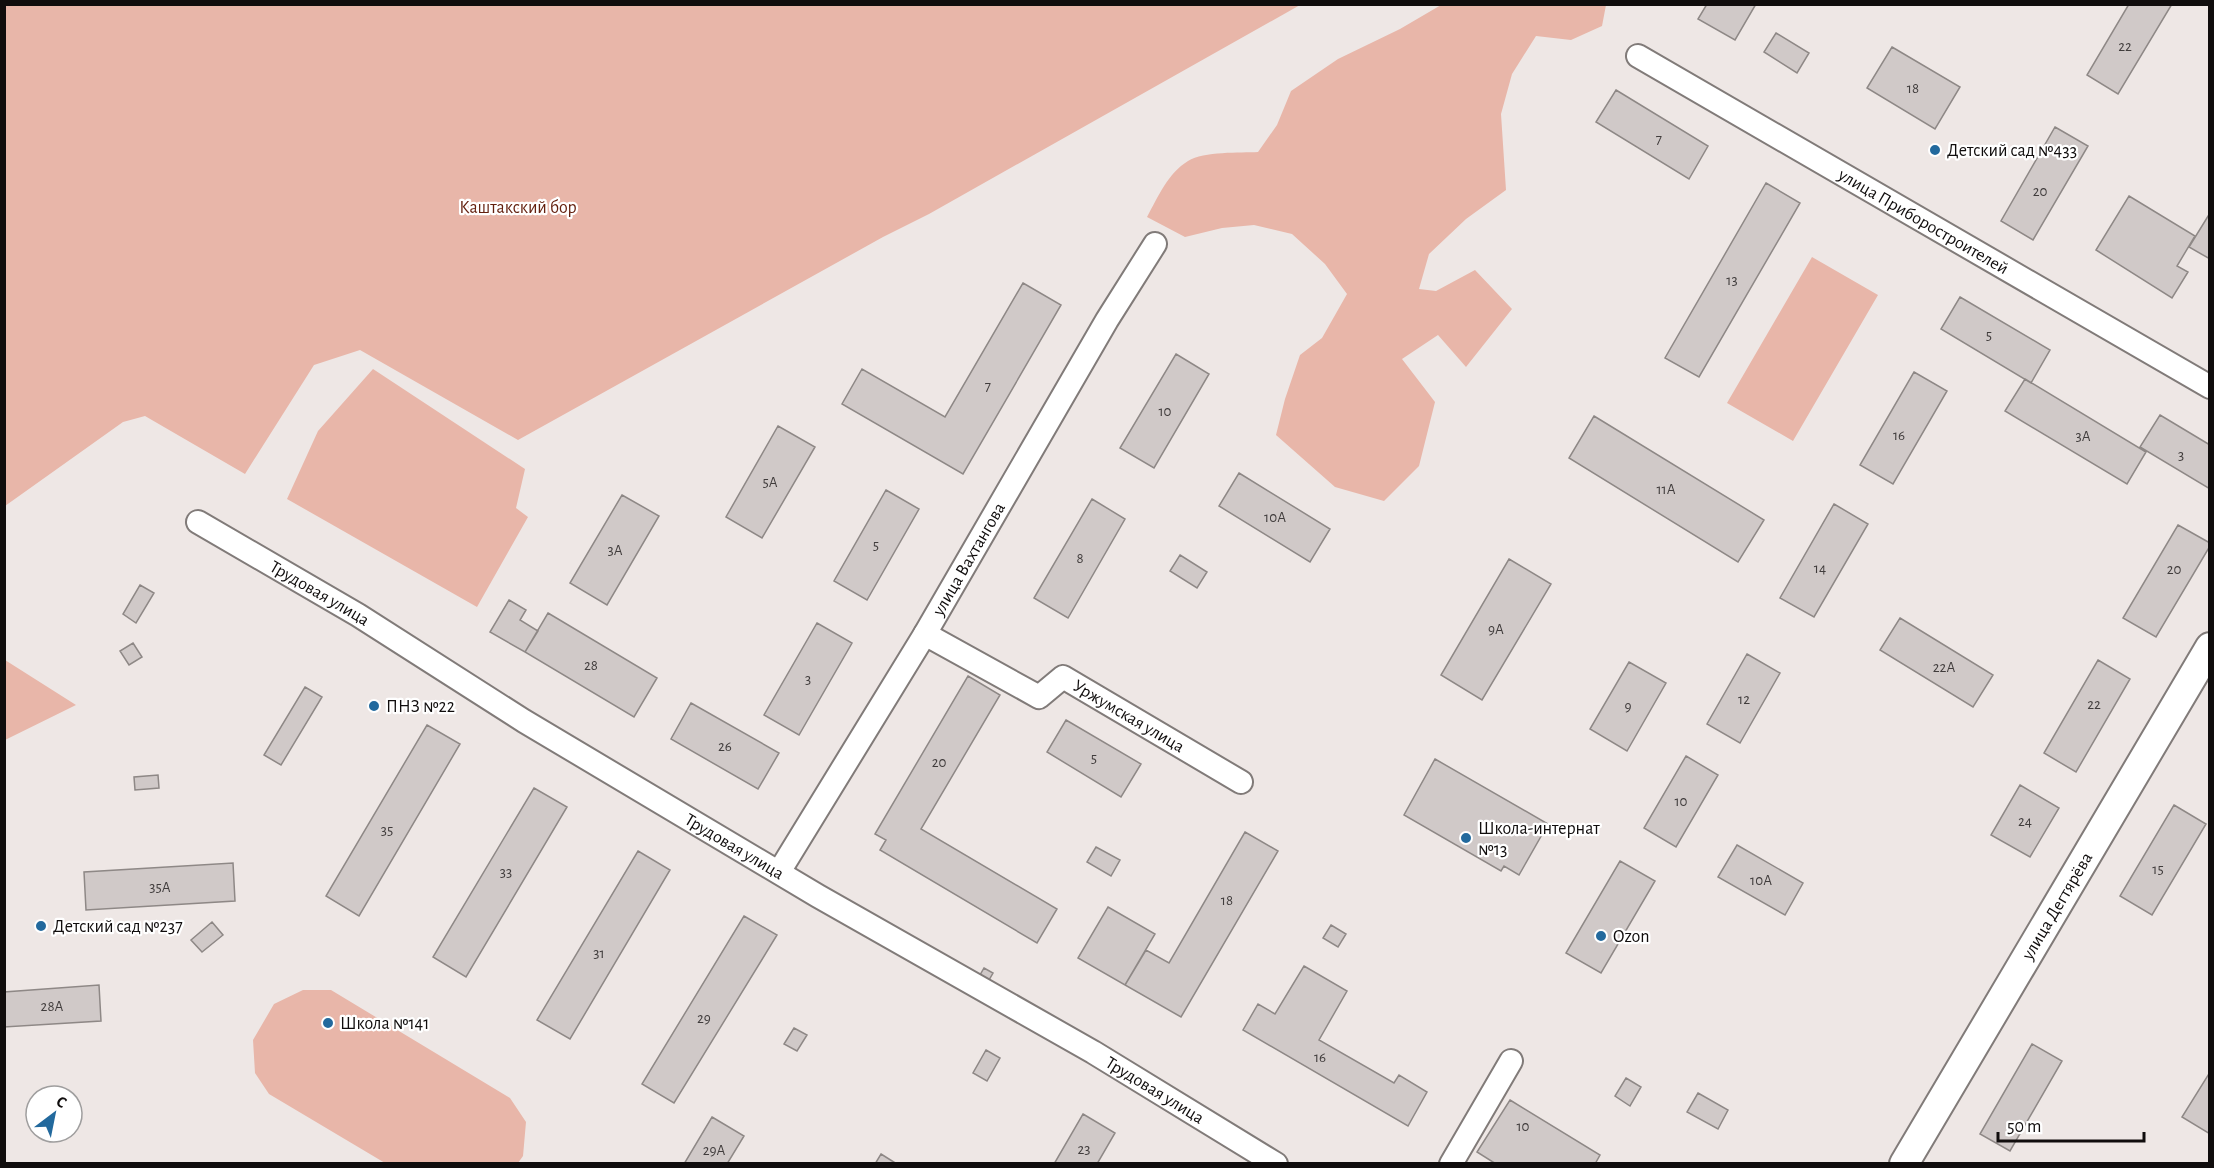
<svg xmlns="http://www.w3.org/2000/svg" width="2214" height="1168" viewBox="0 0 2214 1168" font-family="'Alegreya Sans',sans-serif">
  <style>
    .green { fill: #e8b6a9 }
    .building { fill: #d0c9c8; stroke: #8e8886; stroke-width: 1.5 }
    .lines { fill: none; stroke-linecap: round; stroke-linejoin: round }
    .minor-casing { stroke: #817b79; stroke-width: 26 }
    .tertiary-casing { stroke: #817b79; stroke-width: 32 }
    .minor { stroke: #fff; stroke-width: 22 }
    .tertiary { stroke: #fff; stroke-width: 28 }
    .poi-dot { fill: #22699d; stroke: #fff; stroke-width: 2 }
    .labels { text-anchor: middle; stroke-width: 4.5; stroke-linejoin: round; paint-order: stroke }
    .number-label { font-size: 15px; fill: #403c3c }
    .poi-label { font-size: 18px; fill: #100d0d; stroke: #fff; text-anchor: start }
    .park-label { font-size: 18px; fill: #631f0d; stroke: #fff }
    .street-label { font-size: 18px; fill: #100d0d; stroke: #fff }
  </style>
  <rect width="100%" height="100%" fill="#eee7e5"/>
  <!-- green -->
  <path class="green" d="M5,4H1300V5L929,214L883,237L518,440L360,350L314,365L245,474L145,416L123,422L5,506Z
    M1441,5H1606L1602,26L1571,40L1536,36L1512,74L1501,114L1506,190L1466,219L1429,254L1419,289L1436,291L1475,270L1512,309L1466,367L1438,335L1402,359L1435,402L1419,466L1384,501L1335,487L1276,435L1285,399L1300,355L1322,338L1347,294L1325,264L1292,234L1254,225L1222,228L1185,237L1147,217C1158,197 1168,173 1188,161C1204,151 1240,153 1258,152L1277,125L1291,91L1338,59L1400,29Z
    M1812,257L1878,295L1793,441L1727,403Z
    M373,369L525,469L516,508L528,517L477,607L287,499L318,431Z
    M5,660L76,705L5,740Z
    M303,990H331L510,1098L526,1122L523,1156L518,1163H385L269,1094L255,1073L253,1040L274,1004Z"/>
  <!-- building -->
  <path class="building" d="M1707,4H1756L1735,40L1698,19Z
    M2129,4H2172L2118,94L2087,75Z
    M1776,33L1809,53L1797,73L1764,52Z
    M1892,47L1960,87L1935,129L1867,88Z
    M1616,90L1708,146L1689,179L1596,122Z
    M2055,127L2088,146L2033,240L2001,221Z
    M1766,183L1800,203L1699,377L1665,358Z
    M2129,196L2195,236L2177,266L2188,272L2172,298L2096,250Z
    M2210,213V259L2189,247Z
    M1023,283L1061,305L963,474L842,404L862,369L945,417Z
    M1960,297L2050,350L2031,383L1941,329Z
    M1176,354L1209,374L1154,468L1120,448Z
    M1914,372L1947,391L1893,484L1860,465Z
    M2025,379L2146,452L2127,484L2005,411Z
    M2160,415L2210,445V489L2140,447Z
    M1594,416L1764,520L1738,562L1569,458Z
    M778,426L815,447L762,538L726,517Z
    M1239,473L1330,529L1310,562L1219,506Z
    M886,490L919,509L867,600L834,581Z
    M622,495L659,516L607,605L570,583Z
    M1092,499L1125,519L1068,618L1034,598Z
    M1834,504L1868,524L1814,617L1780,598Z
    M2178,525L2210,543V546L2156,637L2123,618Z
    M1180,555L1207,572L1197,588L1170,571Z
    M1509,559L1551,584L1482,700L1441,675Z
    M140,585L154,593L136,623L123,614Z
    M509,600L526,610L520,620L538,631L525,652L490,632Z
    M548,613L657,678L634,717L525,652Z
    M1900,618L1993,675L1973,707L1880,650Z
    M817,623L852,643L799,735L764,715Z
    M133,643L142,657L129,665L120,651Z
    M1747,654L1780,673L1740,743L1707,724Z
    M2098,660L2130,679L2076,772L2044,753Z
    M1629,662L1666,683L1627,751L1590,729Z
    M968,676L1000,695L921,829L1057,909L1037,943L880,850L886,840L875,834Z
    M305,687L322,697L281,765L264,755Z
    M691,703L779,753L758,789L671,739Z
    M1066,720L1141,764L1121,797L1047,752Z
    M427,725L460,744L359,916L326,896Z
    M1686,756L1718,775L1676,847L1644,828Z
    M1435,759L1548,824L1519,875L1504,866L1501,871L1404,815Z
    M158,775L159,788L135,790L134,777Z
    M2020,785L2059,808L2030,857L1991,835Z
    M534,788L567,807L466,977L433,957Z
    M2174,805L2206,824L2152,915L2120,896Z
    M1245,832L1278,851L1181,1017L1125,985L1146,950L1169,963Z
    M1737,845L1803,883L1785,915L1718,877Z
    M1096,847L1120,860L1111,876L1087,862Z
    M638,851L670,870L570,1039L537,1020Z
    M1620,861L1655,881L1601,973L1566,953Z
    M233,863L235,901L86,910L84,872Z
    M1108,907L1155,934L1125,985L1078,958Z
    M744,916L777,935L674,1103L642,1084Z
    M212,922L223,935L202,952L191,940Z
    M1331,925L1346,934L1338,947L1323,938Z
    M1304,966L1347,991L1319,1040L1394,1083L1399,1075L1427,1092L1408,1126L1243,1030L1258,1004L1275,1014Z
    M984,968L993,973L989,980L980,975Z
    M99,985L101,1021L4,1027V992Z
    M794,1028L807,1035L797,1051L784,1044Z
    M2032,1044L2062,1061L2010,1151L1980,1134Z
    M986,1050L1000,1058L987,1081L973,1073Z
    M2210,1072V1134L2182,1117Z
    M1626,1078L1641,1087L1630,1106L1615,1096Z
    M1698,1093L1728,1110L1718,1129L1687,1112Z
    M1510,1100L1600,1155L1595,1164H1496L1477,1152Z
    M1083,1114L1115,1133L1097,1164H1054Z
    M712,1117L744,1136L727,1164H684Z
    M881,1154L897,1164H875Z"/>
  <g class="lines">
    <!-- minor casing -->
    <g class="minor-casing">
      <g id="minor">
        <path id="s1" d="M1638,56L2210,387"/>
        <path id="s2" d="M198,522L358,615L524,721L818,896L1093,1052L1276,1164"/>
        <path id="s3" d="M925,634L1039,697L1063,677L1241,782"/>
        <path id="s4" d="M779,872L925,634L1107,320L1155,244"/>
        <path d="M1451,1164L1511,1061"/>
      </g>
    </g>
    <!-- tertiary casing -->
    <g class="tertiary-casing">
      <g id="tertiary">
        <path id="s5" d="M1904,1164L2210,647"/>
      </g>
    </g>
    <!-- minor -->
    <use href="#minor" class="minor"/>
    <!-- tertiary -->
    <use href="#tertiary" class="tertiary"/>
  </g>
  <!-- markers -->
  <g class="poi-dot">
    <circle cx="1935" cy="150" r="6"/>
    <circle cx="374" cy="706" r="6"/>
    <circle cx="1466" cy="838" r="6"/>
    <circle cx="41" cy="926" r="6"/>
    <circle cx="1601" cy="936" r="6"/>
    <circle cx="328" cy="1023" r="6"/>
  </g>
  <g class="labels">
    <!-- number labels -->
    <g class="number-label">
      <text x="2125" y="51">22</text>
      <text x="1913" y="93">18</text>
      <text x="1659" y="144">7</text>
      <text x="2040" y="196">20</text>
      <text x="1732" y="285">13</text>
      <text x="1989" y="340">5</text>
      <text x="988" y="391">7</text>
      <text x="1165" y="416">10</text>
      <text x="1899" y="440">16</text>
      <text x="2083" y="441">3А</text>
      <text x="2181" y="460">3</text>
      <text x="770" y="487">5А</text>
      <text x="1666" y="494">11А</text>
      <text x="1275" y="522">10А</text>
      <text x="876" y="550">5</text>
      <text x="615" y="555">3А</text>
      <text x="1080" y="563">8</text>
      <text x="1820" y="573">14</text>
      <text x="2174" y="574">20</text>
      <text x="1496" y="634">9А</text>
      <text x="591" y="670">28</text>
      <text x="1944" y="672">22А</text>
      <text x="808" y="684">3</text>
      <text x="1744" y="704">12</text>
      <text x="2094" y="709">22</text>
      <text x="1628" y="711">9</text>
      <text x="725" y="751">26</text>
      <text x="1094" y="763">5</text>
      <text x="939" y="767">20</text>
      <text x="1681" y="806">10</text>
      <text x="2025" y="826">24</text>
      <text x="387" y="835">35</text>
      <text x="2158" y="874">15</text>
      <text x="506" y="877">33</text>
      <text x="1761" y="885">10А</text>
      <text x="160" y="892">35А</text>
      <text x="1227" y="905">18</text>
      <text x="599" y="958">31</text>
      <text x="52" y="1011">28А</text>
      <text x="704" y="1023">29</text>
      <text x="1320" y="1062">16</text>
      <text x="1523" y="1131">10</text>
      <text x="1084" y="1154">23</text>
      <text x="714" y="1155">29А</text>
    </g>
    <!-- poi labels -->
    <g class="poi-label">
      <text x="1947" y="156">Детский сад №433</text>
      <text x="386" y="712">ПНЗ №22</text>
      <text x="1478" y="834">Школа-интернат<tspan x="1478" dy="21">№13</tspan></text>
      <text x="53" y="932">Детский сад №237</text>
      <text x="1613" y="942">Ozon</text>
      <text x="340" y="1029">Школа №141</text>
    </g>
    <!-- park labels -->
    <g class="park-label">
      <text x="518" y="213">Каштакский бор</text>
    </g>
    <!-- street labels -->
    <g class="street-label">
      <text dy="6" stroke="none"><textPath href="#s1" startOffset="330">улица Приборостроителей</textPath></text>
      <text dy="6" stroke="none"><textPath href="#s4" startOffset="366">улица Вахтангова</textPath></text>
      <text dy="6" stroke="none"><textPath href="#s2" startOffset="141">Трудовая улица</textPath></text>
      <text dy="6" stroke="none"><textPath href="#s3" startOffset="238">Уржумская улица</textPath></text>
      <text dy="6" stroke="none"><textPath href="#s2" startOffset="627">Трудовая улица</textPath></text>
      <text dy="6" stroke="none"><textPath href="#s5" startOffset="300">улица Дегтярёва</textPath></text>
      <text dy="6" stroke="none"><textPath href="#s2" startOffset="1113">Трудовая улица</textPath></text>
    </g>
  </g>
  <!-- border -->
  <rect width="2214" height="1168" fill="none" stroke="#100d0d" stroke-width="12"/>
  <!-- north arrow -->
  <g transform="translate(54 1114) rotate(32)"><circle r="28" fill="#ffffff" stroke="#9f9e9e" stroke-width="1.5"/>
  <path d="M0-4.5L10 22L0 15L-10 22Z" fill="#22699d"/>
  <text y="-9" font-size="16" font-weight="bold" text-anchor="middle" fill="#100d0d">С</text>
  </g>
  <!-- scale -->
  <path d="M1998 1132v9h146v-9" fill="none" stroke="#100d0d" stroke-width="3"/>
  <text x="2007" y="1132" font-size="18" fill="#100d0d" stroke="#ffffff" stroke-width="4.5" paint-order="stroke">50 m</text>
</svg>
